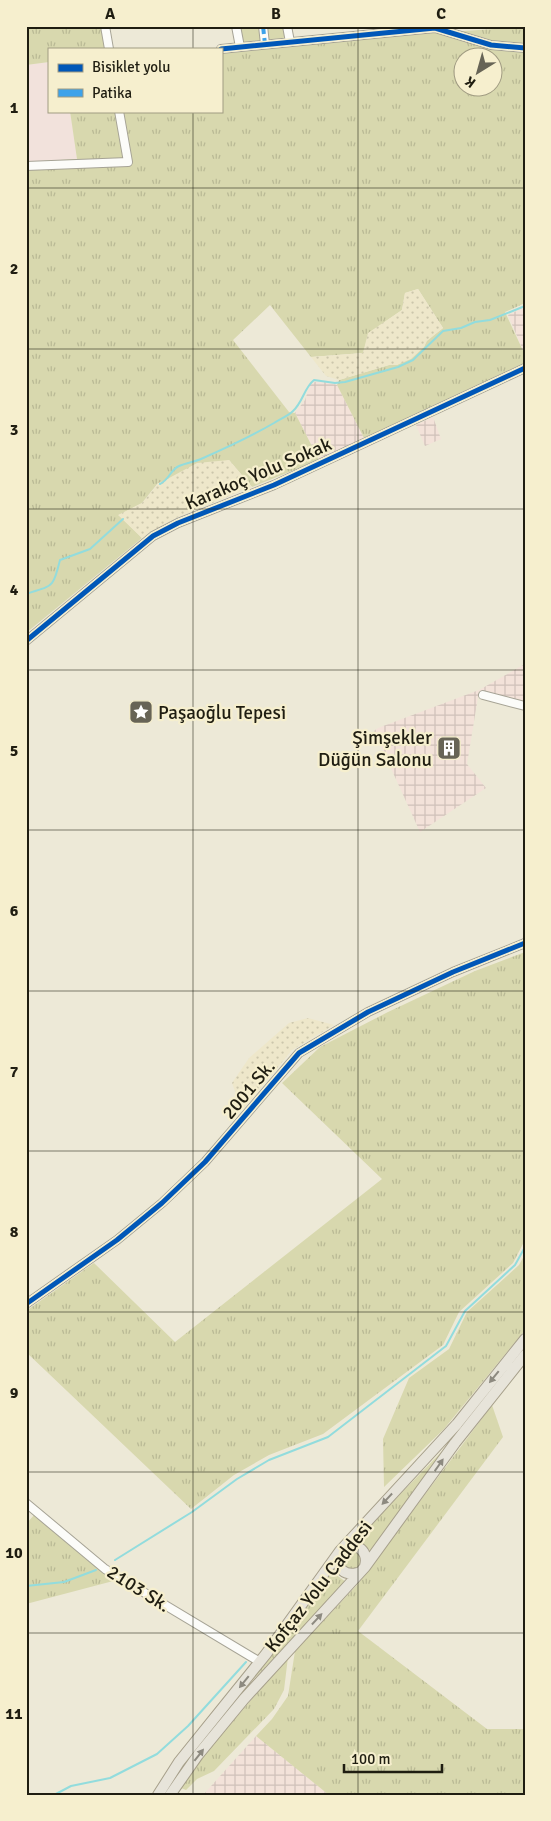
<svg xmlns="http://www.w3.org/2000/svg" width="551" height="1821" viewBox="0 0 551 1821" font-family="Signika,sans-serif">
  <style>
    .industrial { fill: url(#industrial-grid) }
    .education { fill: #f2e2dc }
    .grass { fill: url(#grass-tufts); fill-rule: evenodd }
    .sand { fill: url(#sand-dots) }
    .green { fill: #d8d8ae }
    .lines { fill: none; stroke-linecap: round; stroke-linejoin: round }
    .stream { stroke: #92dcdd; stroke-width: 2 }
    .minor-casing { stroke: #a6a395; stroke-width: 10 }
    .major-casing { stroke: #a69f8a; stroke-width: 12 }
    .minor { stroke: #fcfcf9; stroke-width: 8 }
    .major { stroke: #e7e4da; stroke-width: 10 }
    .quiet { stroke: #3da2ea; stroke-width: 4; stroke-dasharray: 8 4; stroke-linecap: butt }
    .cycleway-casing { stroke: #f6efce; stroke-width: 8 }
    .cycleway { stroke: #0057b8; stroke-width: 5 }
    .oneway { fill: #8d8a80 }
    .grid { fill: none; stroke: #1f1d11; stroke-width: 1; stroke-opacity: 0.55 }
    .labels { text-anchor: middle; stroke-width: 4.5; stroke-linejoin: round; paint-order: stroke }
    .street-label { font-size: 19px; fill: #1f1d11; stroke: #f6efce }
    .poi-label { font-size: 19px; fill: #1f1d11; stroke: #f6efce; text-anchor: start }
    .neatline { fill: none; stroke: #1f1d11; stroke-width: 2 }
    .grid-label { font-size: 16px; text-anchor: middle; font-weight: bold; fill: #1f1d11 }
  </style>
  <defs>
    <pattern id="industrial-grid" width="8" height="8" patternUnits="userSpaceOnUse" patternTransform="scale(1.25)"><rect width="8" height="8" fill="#f3e2d9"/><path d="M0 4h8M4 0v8" fill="none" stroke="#d0c1b9"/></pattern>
    <pattern id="grass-tufts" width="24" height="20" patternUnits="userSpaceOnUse" patternTransform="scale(1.25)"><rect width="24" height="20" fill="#d8d8ae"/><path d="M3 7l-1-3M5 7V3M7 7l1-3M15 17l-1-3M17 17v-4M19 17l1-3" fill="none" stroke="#b9b995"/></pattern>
    <pattern id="sand-dots" width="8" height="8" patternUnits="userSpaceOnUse" patternTransform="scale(1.25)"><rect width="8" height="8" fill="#eee7ca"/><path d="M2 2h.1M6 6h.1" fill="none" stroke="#ccc6ac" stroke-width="1.8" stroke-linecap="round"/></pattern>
  </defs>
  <rect width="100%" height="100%" fill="#ede9d7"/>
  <!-- industrial -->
  <path class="industrial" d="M525,307V355L508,315Z
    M321,381L337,385L364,438L319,460L295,413L305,400L310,385L315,382Z
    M433,417L441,439L425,446L416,425Z
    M525,664V704L479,691L467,764L486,788L420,832L374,731L378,728L479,690Z
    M256,1736L329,1795H203Z"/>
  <!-- education -->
  <path class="education" d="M49,62V111H70L77,159L26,162V65Z"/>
  <!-- grass -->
  <path class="grass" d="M26,26H105L109,49H49V62L26,65Z
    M525,27V303L505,312L525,355V364L364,438L337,385L339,380L389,365H397L424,347L426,341L443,328L418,289L405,293L402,310L369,333L363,353L311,357L270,305L233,340L289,412L295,413L319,460L252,487L229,460L158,483L142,503L119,515L142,538L26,633V162L77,159L70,111H221V50L290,42ZM464,58H494V88H464Z
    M525,952V1240L513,1263L459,1312L443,1345L323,1434L269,1455L234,1475L191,1509L26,1352V1311L94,1263L175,1342L382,1179L282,1083L320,1047L388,1012L475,971Z
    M525,1254V1330L444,1429L384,1487L383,1439L409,1378L449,1349L467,1312L519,1265Z
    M492,1405L503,1437L358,1631L487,1729H525V1795H329L256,1736L272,1719L288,1696L295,1651L358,1584Z
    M448,1445L371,1551L356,1540Z
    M35,1514L117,1580L26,1604V1524Z
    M343 1560a9 9 0 1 1 18 0a9 9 0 1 1-18 0Z
    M331,1571L346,1582L251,1682Z
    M288,1657L284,1690L274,1709L214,1771L197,1779L186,1790L181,1788L204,1755Z"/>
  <!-- sand -->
  <path class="sand" d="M418,289L443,328L427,341L424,347L411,359L397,365H389L339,380L326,376L311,357L363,353L368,333L402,310L405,293Z
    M229,460L252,487L176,518L142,538L118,515L142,503L158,484L197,463Z
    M308,1018L334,1025L292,1050L242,1111L232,1083L249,1058L289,1023Z"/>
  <!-- green -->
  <path class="green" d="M236,26H288L290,42L240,47Z"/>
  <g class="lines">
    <!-- stream -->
    <path class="stream" d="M160,484C170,479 170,470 179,466C186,463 194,462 201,459C226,448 250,437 274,423C280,419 288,416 293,411C303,402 304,388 314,380L335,383L345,382L398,367L413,360L443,331L461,328L475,322L490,320L525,306
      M26,594C53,585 53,589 60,560L90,549L123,519
      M115,1560L192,1512L237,1479L269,1460L328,1437L446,1346L465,1311L515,1265L525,1247
      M26,1586L64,1582L96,1570
      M54,1795L71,1786L110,1778L157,1754L188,1726L246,1662"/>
    <!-- minor casing -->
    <g class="minor-casing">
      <path id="minor" d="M105,26L109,49
        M236,26L240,47
        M263,26L265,44
        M287,26L290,42
        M221,49L435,28L491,45L525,48
        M26,166L128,162L119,111
        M26,641L153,536L178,523L274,485L525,368
        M483,695L525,706
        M26,1304L117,1240L162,1203L205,1162L299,1053L368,1012L453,972L525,943
        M26,1503L105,1569L260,1662"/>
    </g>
    <!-- major casing -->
    <g class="major-casing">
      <path id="major" d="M344,1548C357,1541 369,1552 365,1566
        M338,1555C336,1568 344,1576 357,1573
        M158,1795L179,1762L266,1654L340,1551L457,1424L525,1339
        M170,1795L198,1755L244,1699L365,1567L455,1443L525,1355"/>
    </g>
    <!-- minor -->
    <use href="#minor" class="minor"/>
    <!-- major -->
    <use href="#major" class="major"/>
    <!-- quiet -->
    <path class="quiet" d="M263,26L265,44"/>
    <!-- cycleway casing -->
    <g class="cycleway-casing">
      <path id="cycleway" d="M221,49L435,28L491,45L525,48
        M26,641L153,536L178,523L274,485L525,368
        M26,1304L117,1240L162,1203L205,1162L299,1053L368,1012L453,972L525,943"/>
    </g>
    <!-- cycleway -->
    <use href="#cycleway" class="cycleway"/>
  </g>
  <!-- one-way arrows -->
  <defs><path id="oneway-solid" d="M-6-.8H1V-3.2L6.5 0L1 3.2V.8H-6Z" transform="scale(1.25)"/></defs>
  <g class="oneway">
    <use href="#oneway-solid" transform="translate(494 1377) rotate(129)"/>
    <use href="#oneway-solid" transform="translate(439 1465) rotate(-55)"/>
    <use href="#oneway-solid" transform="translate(387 1499) rotate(133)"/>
    <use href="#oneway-solid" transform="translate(317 1619) rotate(-47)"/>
    <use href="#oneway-solid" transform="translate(244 1682) rotate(129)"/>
    <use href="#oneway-solid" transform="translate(199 1755) rotate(-52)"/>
  </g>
  <!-- grid -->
  <path class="grid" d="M193,26V49M358,26V1795M193,111V1795M26,188H525M26,349H525M26,509H525M26,670H525M26,830H525M26,991H525M26,1151H525M26,1312H525M26,1472H525M26,1633H525"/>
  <!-- icons -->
  <defs>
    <g id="sight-square" transform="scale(1.25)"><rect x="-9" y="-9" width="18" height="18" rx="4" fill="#676456" stroke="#f6efce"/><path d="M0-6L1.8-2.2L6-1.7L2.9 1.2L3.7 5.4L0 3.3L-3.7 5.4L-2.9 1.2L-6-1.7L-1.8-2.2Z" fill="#fff"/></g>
    <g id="building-square" transform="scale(1.25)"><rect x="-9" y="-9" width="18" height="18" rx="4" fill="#676456" stroke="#f6efce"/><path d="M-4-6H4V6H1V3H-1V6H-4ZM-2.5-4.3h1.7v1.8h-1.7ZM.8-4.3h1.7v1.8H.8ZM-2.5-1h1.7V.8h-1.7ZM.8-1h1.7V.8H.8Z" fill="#fff"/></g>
  </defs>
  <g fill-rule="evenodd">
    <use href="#sight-square" x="141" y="712"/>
    <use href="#building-square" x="449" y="748"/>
  </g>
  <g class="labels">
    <!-- street labels -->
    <g class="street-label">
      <text transform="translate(258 473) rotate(-23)" y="7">Karakoç Yolu Sokak</text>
      <text transform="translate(248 1089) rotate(-50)" y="7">2001 Sk.</text>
      <text transform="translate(318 1586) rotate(-52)" y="7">Kofçaz Yolu Caddesi</text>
      <text transform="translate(139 1588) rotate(32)" y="7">2103 Sk.</text>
    </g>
    <!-- poi labels -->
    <g class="poi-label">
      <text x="158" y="719">Paşaoğlu Tepesi</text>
      <text x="432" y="744" text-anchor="end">Şimşekler<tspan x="432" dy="22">Düğün Salonu</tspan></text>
    </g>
  </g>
  <!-- border -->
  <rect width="551" height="1821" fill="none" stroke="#f6efce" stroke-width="55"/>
  <!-- legend -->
  <rect x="48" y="48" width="175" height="65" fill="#f6efce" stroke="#a09b82"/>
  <rect x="58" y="64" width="25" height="8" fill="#0057b8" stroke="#a09b82"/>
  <text x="92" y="72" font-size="15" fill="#1f1d11">Bisiklet yolu</text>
  <rect x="58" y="89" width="25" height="8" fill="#3da2ea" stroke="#a09b82"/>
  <text x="92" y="98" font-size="15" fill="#1f1d11">Patika</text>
  <!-- north arrow -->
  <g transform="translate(478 72) rotate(217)"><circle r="24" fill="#f6efce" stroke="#a09b82"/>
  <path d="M0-4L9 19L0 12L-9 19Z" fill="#676456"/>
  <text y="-8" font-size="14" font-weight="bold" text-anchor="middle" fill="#1f1d11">K</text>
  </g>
  <!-- scale -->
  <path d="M344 1764v8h98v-8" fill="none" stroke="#1f1d11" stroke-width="2.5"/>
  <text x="351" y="1764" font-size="15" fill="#1f1d11" stroke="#f6efce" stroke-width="4" paint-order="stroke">100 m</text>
  <rect x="28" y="28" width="496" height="1766" class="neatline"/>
  <g class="grid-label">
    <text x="110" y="19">A</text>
    <text x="276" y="19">B</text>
    <text x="441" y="19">C</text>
    <text x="14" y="113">1</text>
    <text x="14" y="274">2</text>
    <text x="14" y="435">3</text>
    <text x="14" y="595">4</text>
    <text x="14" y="756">5</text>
    <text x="14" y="916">6</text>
    <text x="14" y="1077">7</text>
    <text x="14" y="1237">8</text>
    <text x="14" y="1398">9</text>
    <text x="14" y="1558">10</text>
    <text x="14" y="1719">11</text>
  </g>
</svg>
